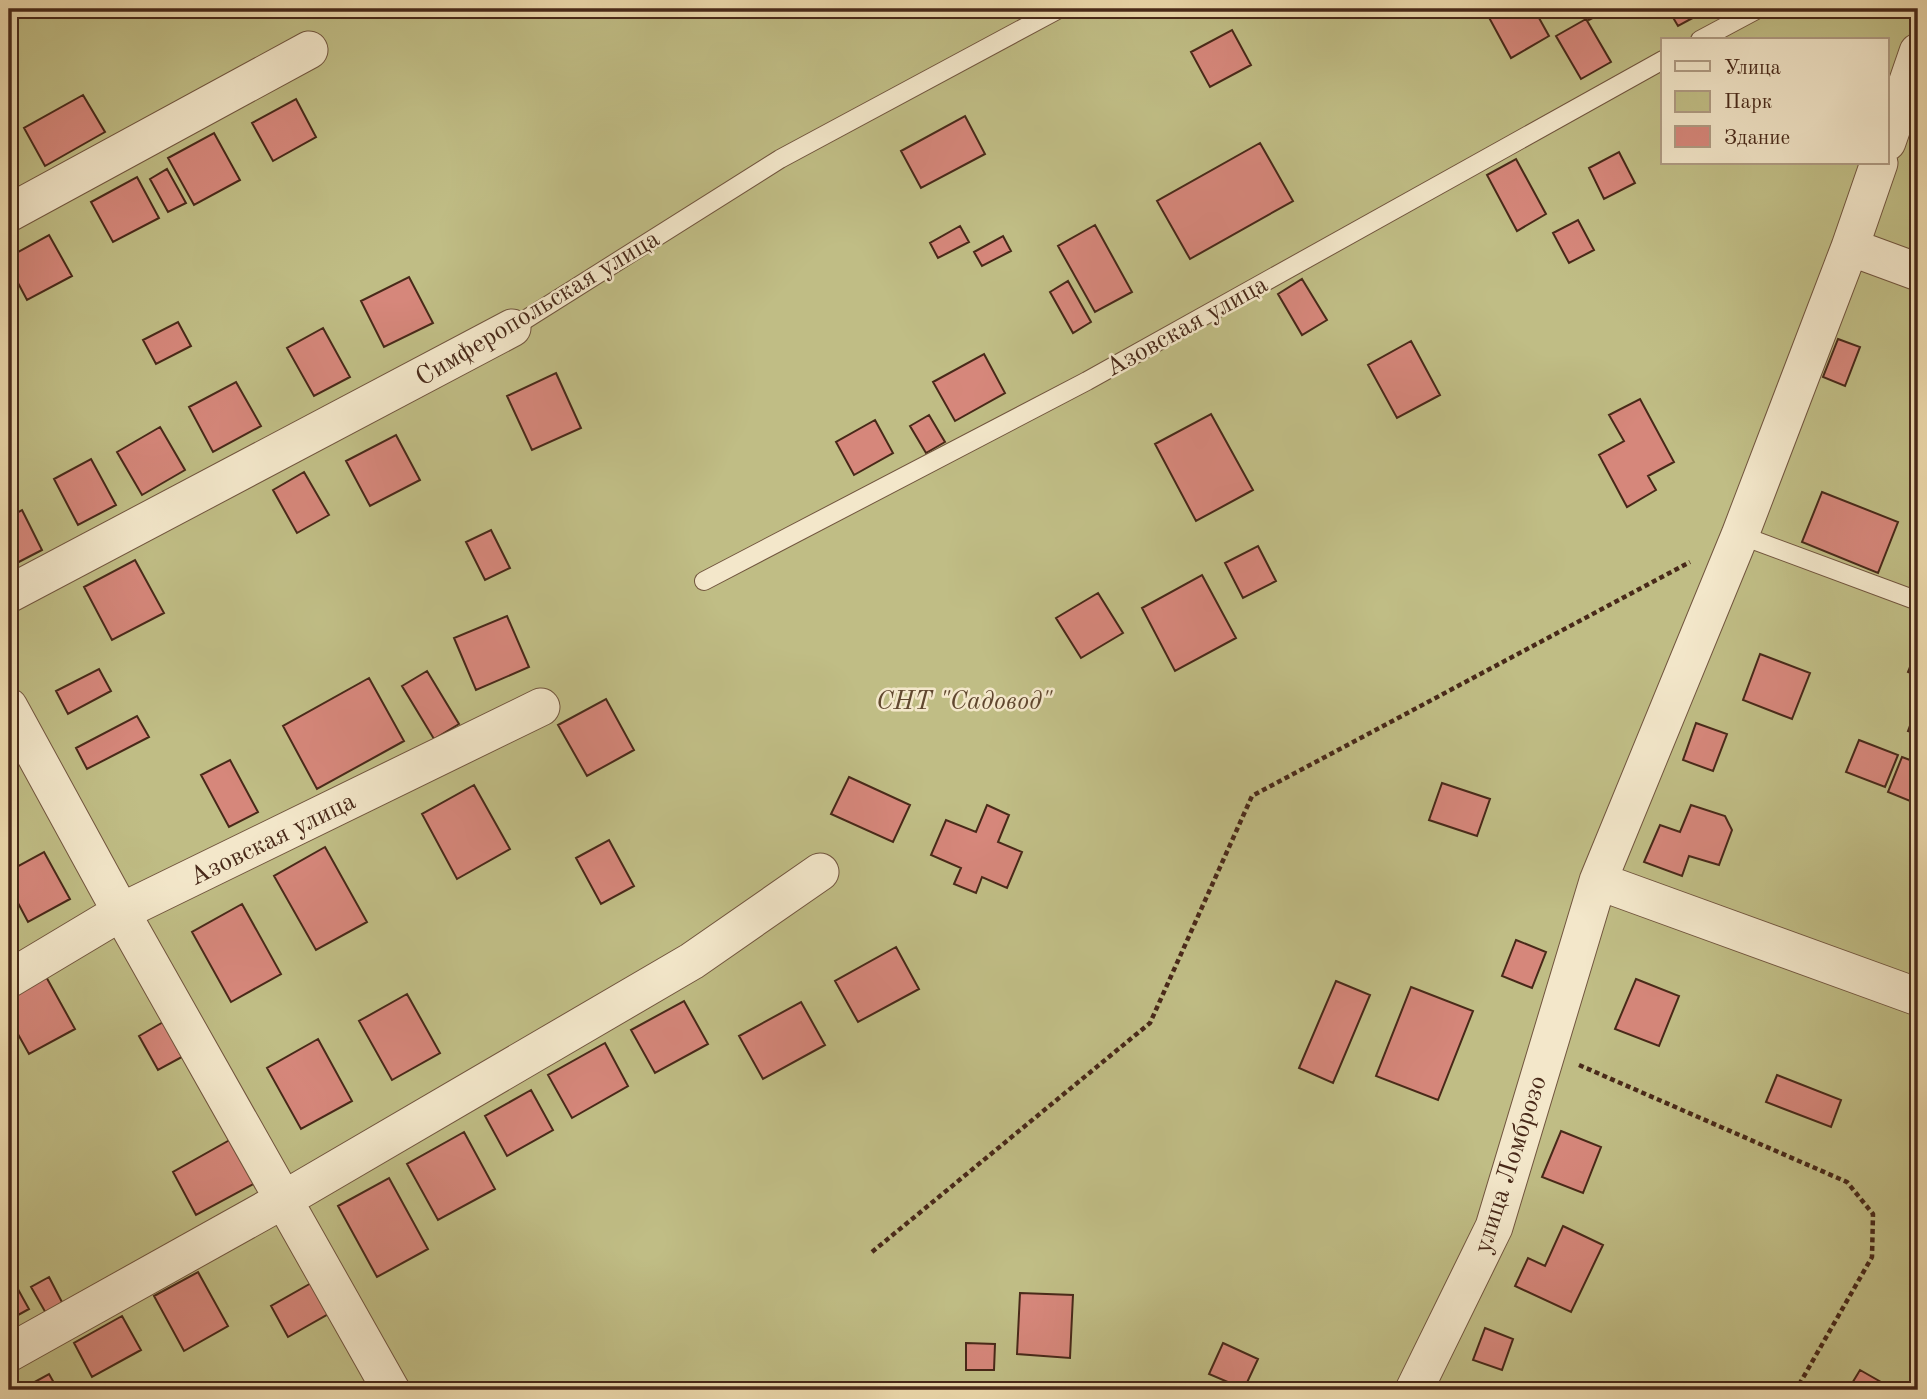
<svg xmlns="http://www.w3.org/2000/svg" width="1927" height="1399" viewBox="0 0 1927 1399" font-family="'Old Standard TT',serif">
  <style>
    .green { fill: #c0bd85; stroke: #84734f; stroke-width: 2; fill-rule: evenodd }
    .building { fill: #d6877b; stroke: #482919; stroke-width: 2 }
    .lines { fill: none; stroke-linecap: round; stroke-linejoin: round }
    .lane-casing { stroke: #71553e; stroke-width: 20 }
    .street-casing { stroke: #71553e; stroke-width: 39 }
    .path { stroke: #482919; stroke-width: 4.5; stroke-dasharray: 5 3.5; stroke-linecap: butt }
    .lane { stroke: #f3e7ca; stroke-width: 18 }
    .street { stroke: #f3e7ca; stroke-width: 37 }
    .labels { text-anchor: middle; stroke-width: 5; stroke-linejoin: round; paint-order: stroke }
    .street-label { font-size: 26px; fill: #482919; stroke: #f3e7ca }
    .park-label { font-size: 26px; font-style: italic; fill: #60472f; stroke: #f3e7ca }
  </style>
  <rect width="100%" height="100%" fill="#eddaad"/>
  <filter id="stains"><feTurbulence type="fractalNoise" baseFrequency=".00286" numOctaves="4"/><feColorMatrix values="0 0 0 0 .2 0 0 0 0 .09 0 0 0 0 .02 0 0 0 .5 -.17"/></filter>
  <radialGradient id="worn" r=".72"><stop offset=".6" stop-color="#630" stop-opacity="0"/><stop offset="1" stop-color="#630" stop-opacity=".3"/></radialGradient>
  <!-- green -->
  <path class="green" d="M9,9H1918V1390H9ZM1663,40H1887V163H1663Z"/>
  <!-- building -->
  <path class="building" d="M1492,9H1534L1549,36L1511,58L1486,12Z
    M1583,9H1610L1589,20Z
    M1668,9H1697L1700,14L1678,26Z
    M1586,19L1611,62L1581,79L1556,36Z
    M1232,30L1251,65L1210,87L1191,52Z
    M83,95L105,132L45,166L24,128Z
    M296,99L316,137L273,161L252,123Z
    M965,116L985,154L921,188L901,151Z
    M214,133L240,180L194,205L168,158Z
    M1260,143L1293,201L1190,259L1157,201Z
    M1619,152L1635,183L1604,199L1589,168Z
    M1516,159L1546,214L1517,231L1487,175Z
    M167,169L186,203L168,212L150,179Z
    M137,177L159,218L113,242L91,202Z
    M1578,220L1594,250L1569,263L1553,233Z
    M1095,225L1132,292L1095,312L1058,246Z
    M960,226L969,242L938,258L930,243Z
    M49,235L72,276L27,300L9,266V257Z
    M1003,236L1011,251L982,266L974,252Z
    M409,277L433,323L384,347L361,301Z
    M1302,279L1327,320L1302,335L1278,294Z
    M1068,281L1091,322L1073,333L1050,292Z
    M178,322L191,346L156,364L143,340Z
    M323,328L350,377L314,396L287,348Z
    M1838,339L1860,347L1845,386L1823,377Z
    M1411,341L1440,395L1397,418L1368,365Z
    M984,354L1005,393L955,421L933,382Z
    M556,373L581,428L532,450L507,396Z
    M236,382L261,426L213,452L189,407Z
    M1640,399L1674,462L1648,476L1656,490L1627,507L1599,455L1624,441L1609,415Z
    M1211,414L1253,490L1196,521L1155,444Z
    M929,415L945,442L926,453L910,426Z
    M875,420L893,453L854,475L836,442Z
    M160,427L185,470L142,495L117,452Z
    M396,435L420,480L370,506L346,461Z
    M91,459L116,505L78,525L54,479Z
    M304,472L329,515L297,533L273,490Z
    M1822,492L1898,522L1878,573L1802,542Z
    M22,510L42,550L9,567V517Z
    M491,530L510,568L485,580L466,542Z
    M1258,546L1276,581L1243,598L1225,563Z
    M135,560L164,613L112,640L84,587Z
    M1202,575L1236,638L1175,671L1142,608Z
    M1098,593L1123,633L1081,658L1056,618Z
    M507,616L529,667L476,690L454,638Z
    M1918,647V676L1908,672Z
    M1760,654L1810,673L1792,719L1743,700Z
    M99,669L111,691L68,714L56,691Z
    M427,671L459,724L434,739L402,686Z
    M369,678L404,741L317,789L283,726Z
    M606,699L634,750L587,776L558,725Z
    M1918,704V734L1908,731Z
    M137,716L149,737L87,769L76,748Z
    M1696,723L1727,734L1713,771L1683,760Z
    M1859,740L1898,755L1885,787L1846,772Z
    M1902,757L1918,763V796L1915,803L1888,792Z
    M230,760L258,812L229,827L201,775Z
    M849,777L910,805L893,842L831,814Z
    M1442,783L1490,799L1477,836L1429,820Z
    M474,785L510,849L457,879L422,814Z
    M987,805L1009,815L998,842L1022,852L1007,888L982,877L976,893L954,884L961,868L931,855L946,820L976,832Z
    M1691,805L1725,816L1732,830L1719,865L1689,856L1682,876L1644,862L1660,825L1680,832Z
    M609,840L634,886L601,904L576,858Z
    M325,847L367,922L316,950L274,876Z
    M44,852L70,899L28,922L9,886V871Z
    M242,904L281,974L231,1002L192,932Z
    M1516,940L1546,952L1532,988L1502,976Z
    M896,947L919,989L858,1022L835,981Z
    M44,973L75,1029L29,1054L9,1018V992Z
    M1636,979L1679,996L1659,1046L1615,1029Z
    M1336,981L1370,995L1333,1083L1299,1068Z
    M1411,987L1473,1011L1438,1100L1376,1076Z
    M407,994L440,1053L392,1080L359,1021Z
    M684,1001L708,1044L655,1073L631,1030Z
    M801,1002L825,1045L763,1079L739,1036Z
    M172,1017L191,1052L158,1070L139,1036Z
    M318,1039L352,1101L301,1129L267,1068Z
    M605,1043L628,1086L572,1118L548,1075Z
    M1777,1075L1841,1100L1831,1127L1766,1102Z
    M531,1090L553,1130L507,1156L485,1116Z
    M1561,1131L1601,1147L1583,1193L1542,1177Z
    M464,1132L495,1189L438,1220L407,1164Z
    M235,1137L259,1181L196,1215L173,1172Z
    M389,1178L428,1249L377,1277L338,1206Z
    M1563,1226L1603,1245L1571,1312L1515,1286L1528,1258L1545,1266Z
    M198,1272L228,1326L184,1351L154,1296Z
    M9,1273L29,1309L9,1320Z
    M49,1277L64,1306L47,1315L31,1287Z
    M313,1282L330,1313L288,1337L271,1306Z
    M1020,1293L1073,1295L1070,1358L1017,1354Z
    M122,1316L141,1350L92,1377L74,1343Z
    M1485,1328L1513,1339L1502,1370L1473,1360Z
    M966,1343L995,1344L994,1370H966Z
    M1223,1343L1258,1359L1244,1389L1209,1374Z
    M1860,1370L1895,1390H1848Z
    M49,1374L58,1390H20Z"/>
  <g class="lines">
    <!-- lane casing -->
    <g class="lane-casing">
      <path id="lane" d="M1700,40L1758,9
        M512,328L780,159L1059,9
        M1740,535L1918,601
        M704,581L1087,381L1663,60"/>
    </g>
    <!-- street casing -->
    <g class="street-casing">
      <path id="street" d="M1887,142L1918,52
        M9,213L309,50
        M1850,247L1918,272
        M9,594L512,328
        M9,707L121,912L391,1390
        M1598,881L1918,997
        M9,979L121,912L541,707
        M9,1353L283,1200L692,961L820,872
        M1414,1390L1494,1227L1598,881L1740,535L1850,247L1879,163"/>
    </g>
    <!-- path -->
    <path class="path" d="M1579,1065L1847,1182L1873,1214L1872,1257L1796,1390
      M872,1252L1150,1023L1252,796L1690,562"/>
    <!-- lane -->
    <use href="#lane" class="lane"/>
    <!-- street -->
    <use href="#street" class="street"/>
  </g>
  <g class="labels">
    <!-- street labels -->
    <g class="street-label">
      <text transform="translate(537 307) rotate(-31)" y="9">Симферопольская улица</text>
      <text transform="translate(1186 325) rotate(-29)" y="9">Азовская улица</text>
      <text transform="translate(272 838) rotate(-26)" y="9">Азовская улица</text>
      <text transform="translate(1509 1164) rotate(-72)" y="9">улица Ломброзо</text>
    </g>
    <!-- park labels -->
    <g class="park-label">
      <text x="964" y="709">СНТ "Садовод"</text>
    </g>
  </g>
  <!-- margin -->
  <rect width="1927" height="1399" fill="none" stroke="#eddaad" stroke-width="35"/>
  <rect x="10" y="10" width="1906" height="1378" fill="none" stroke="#482919" stroke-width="3.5"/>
  <rect x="18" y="18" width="1892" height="1364" fill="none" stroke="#482919" stroke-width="2"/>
  <!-- legend -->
  <rect x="1661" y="38" width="228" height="126" fill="#f3e7ca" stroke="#af9b83" stroke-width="2"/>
  <rect x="1675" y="61" width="35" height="10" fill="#f3e7ca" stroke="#af9b83" stroke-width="2"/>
  <text x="1724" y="74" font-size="21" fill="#482919">Улица</text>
  <rect x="1675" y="91" width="35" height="21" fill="#c0bd85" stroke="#af9b83" stroke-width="2"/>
  <text x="1724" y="108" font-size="21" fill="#482919">Парк</text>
  <rect x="1675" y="126" width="35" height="21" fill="#d6877b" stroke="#af9b83" stroke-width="2"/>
  <text x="1724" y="144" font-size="21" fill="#482919">Здание</text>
  <rect width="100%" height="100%" filter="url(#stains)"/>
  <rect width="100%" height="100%" fill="url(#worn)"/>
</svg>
